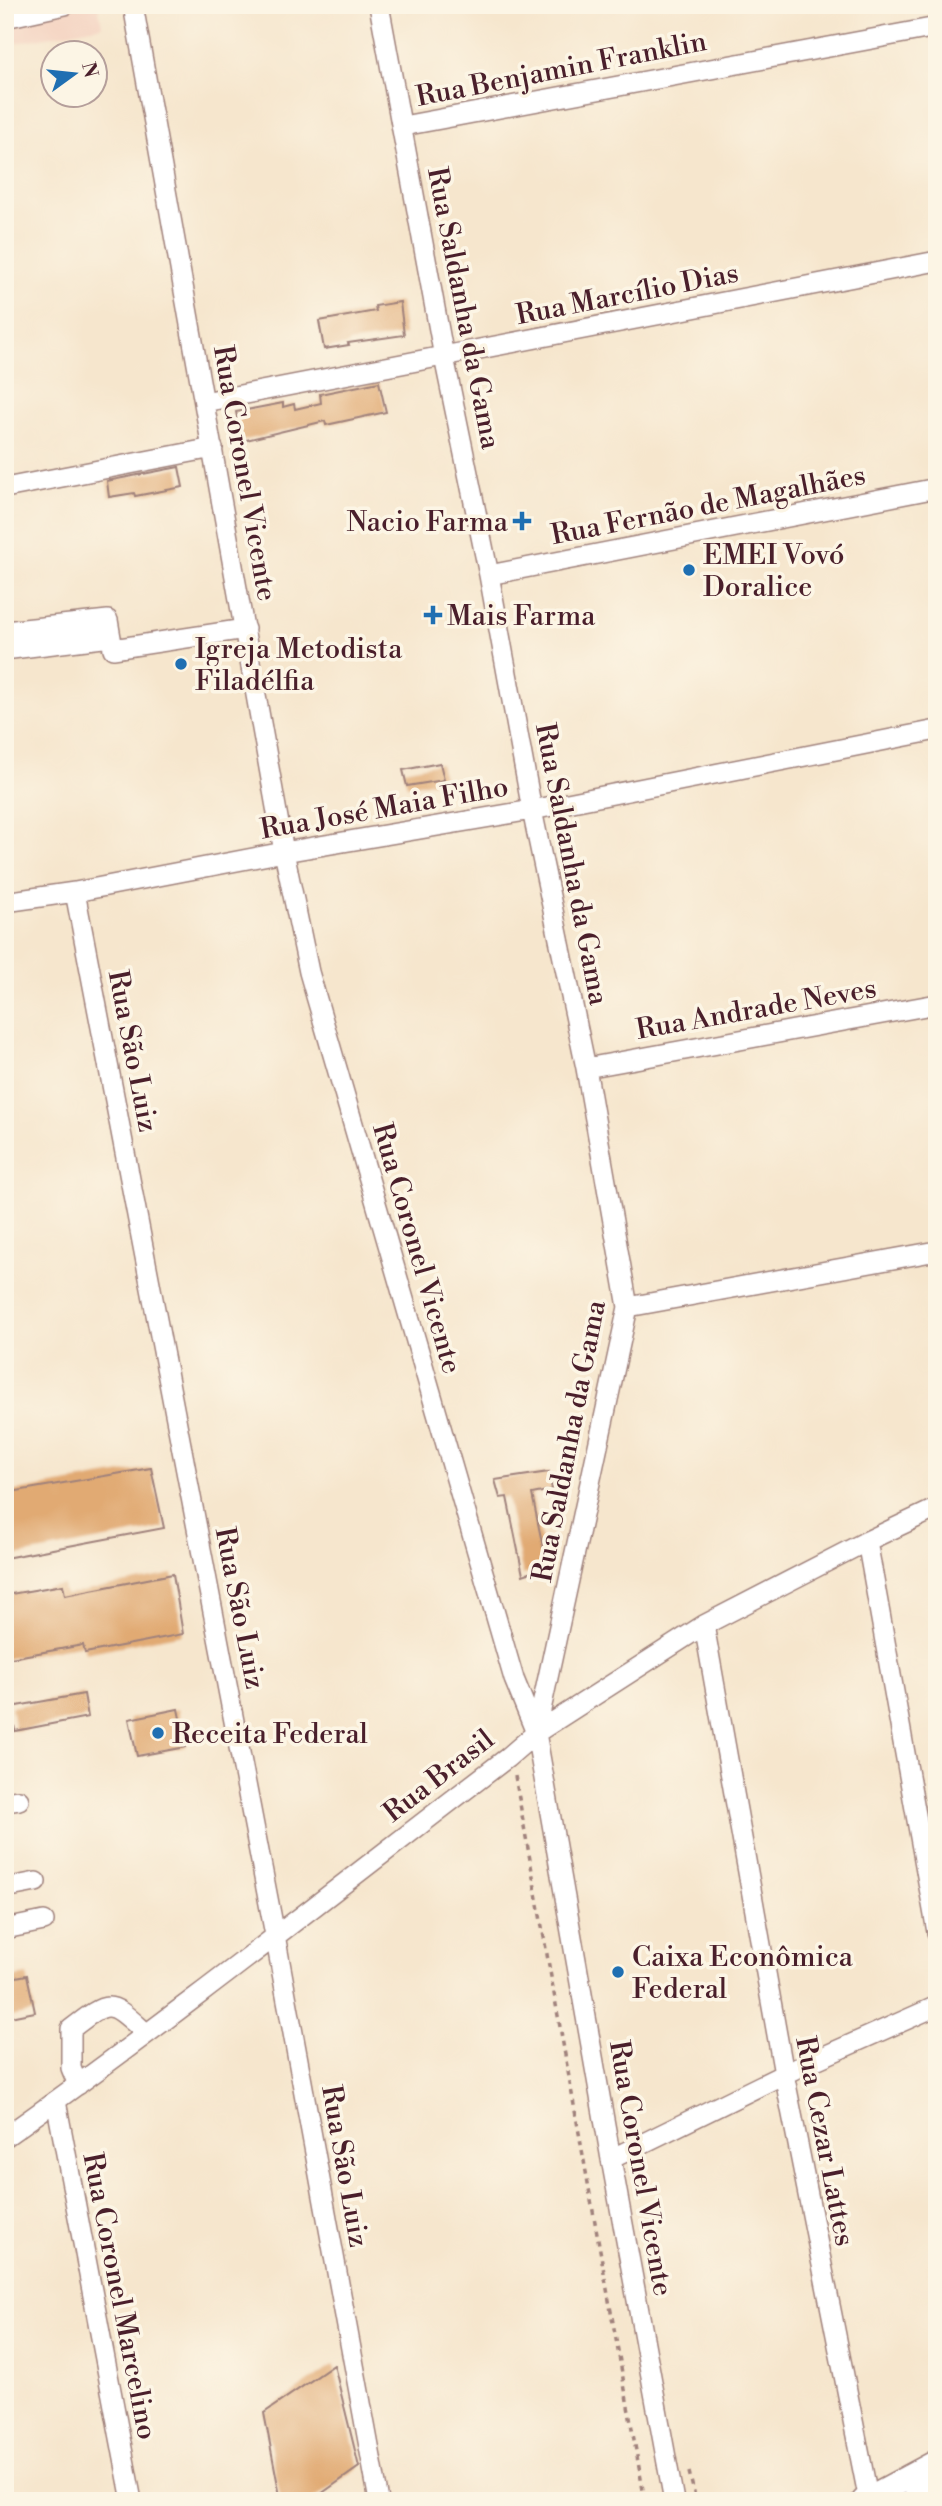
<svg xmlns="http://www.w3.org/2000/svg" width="942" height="2506" viewBox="0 0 942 2506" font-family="'Libre Bodoni',serif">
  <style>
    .built { fill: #f4d3c1 }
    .building { fill: #e1aa73 }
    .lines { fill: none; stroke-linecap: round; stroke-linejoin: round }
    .minor-casing { stroke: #a0827c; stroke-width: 22 }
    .major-casing { stroke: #a0827c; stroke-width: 27 }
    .path { stroke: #a0827c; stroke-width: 3.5; stroke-dasharray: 5 5; stroke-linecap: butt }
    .minor { stroke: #fff; stroke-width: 19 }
    .major { stroke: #fff; stroke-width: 24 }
    .poi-dot { fill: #1f6fb2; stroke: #fcf5e5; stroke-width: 2.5 }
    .labels { text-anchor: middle; stroke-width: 7; stroke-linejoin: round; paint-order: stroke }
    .street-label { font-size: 28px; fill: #4a1f2b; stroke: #fcf5e5 }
    .poi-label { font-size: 28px; fill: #4a1f2b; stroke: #fcf5e5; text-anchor: start }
  </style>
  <rect width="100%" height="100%" fill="#fcf5e5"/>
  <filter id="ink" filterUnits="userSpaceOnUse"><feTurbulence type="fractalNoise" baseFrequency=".0143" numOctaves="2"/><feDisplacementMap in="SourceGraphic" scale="14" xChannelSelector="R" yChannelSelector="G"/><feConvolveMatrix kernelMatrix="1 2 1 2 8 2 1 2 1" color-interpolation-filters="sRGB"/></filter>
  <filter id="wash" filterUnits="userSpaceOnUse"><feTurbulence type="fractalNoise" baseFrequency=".00686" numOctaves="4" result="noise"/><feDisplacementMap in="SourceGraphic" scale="28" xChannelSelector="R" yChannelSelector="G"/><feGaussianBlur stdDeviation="1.57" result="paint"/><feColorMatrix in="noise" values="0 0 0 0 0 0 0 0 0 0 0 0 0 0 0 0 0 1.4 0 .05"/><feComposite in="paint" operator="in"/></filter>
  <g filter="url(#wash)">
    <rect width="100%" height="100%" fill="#f6e6cd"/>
    <!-- built -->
    <path class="built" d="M5,5H98L102,26L5,45Z"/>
    <g id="blocks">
      <!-- building -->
      <path class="building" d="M400,302L404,335L348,343L349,345L324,349L319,321L376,311L375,306Z
        M379,382L386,412L326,425L325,421L242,441L236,412L283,403V407L294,404L295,409L321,403L320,394Z
        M179,467L183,487L135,496L134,493L109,497L107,481Z
        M440,763L444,780L407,786L403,770Z
        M151,1468L164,1528L5,1558V1493Z
        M549,1472L552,1490L532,1494L547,1567L523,1575L507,1497L500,1498L495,1480Z
        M173,1574L183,1634L85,1653L83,1645L5,1659V1595L63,1585L65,1595Z
        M84,1694L88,1717L15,1731L11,1707Z
        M178,1709L186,1747L137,1756L129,1719Z
        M27,1975L35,2012L5,2018V1979Z
        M334,2365L359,2467L311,2501H281L264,2413Z"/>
    </g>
  </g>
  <g filter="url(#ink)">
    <use href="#blocks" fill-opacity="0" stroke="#a0827c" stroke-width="2"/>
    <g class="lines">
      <!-- minor casing -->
      <g class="minor-casing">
        <path id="minor" d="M133,5L284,852L309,972L514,1679L536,1733L611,2159L674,2501
          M379,5L444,357L489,575L532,810L586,1068L628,1307L536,1733
          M5,18L65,5
          M403,126L937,27
          M204,402L937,261
          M5,488L213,448
          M489,575L937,488
          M5,631L108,620L113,649L245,629
          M8,631L12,649L111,637
          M75,892L275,1935L379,2501
          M5,902L75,892L284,852L532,810L937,730
          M586,1068L937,1004
          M628,1307L937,1251
          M867,1541L937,1932
          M704,1625L784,2074L869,2501
          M5,1802L19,1800
          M5,1888L36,1882
          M5,1929L44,1921
          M78,2085L71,2068V2029C111,1998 109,2000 146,2033
          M56,2101L132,2501
          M5,2137C176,2016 341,1885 507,1758L536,1733L704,1625L867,1541L937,1508
          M611,2159L784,2074L937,2006"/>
      </g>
      <!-- major casing -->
      <g class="major-casing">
        <path id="major" d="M864,2501L937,2462
          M914,2501L937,2489"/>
      </g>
      <!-- path -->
      <path class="path" d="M515,1776L645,2501
        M689,2472L696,2501"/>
      <!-- minor -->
      <use href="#minor" class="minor"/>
      <!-- major -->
      <use href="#major" class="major"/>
    </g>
  </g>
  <!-- markers -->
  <g class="poi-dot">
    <path d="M518.5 510.5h7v7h7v7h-7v7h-7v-7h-7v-7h7z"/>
    <circle cx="689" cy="570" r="7"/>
    <path d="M429.5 604.5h7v7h7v7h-7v7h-7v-7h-7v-7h7z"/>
    <circle cx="181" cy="664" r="7"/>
    <circle cx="158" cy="1733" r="7"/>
    <circle cx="618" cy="1972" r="7"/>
  </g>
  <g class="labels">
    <!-- street labels -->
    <g class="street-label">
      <text transform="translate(561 68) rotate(-11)" y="10">Rua Benjamin Franklin</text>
      <text transform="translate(627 293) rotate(-11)" y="10">Rua Marcílio Dias</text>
      <text transform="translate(465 308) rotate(79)" y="10">Rua Saldanha da Gama</text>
      <text transform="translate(246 473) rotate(80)" y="10">Rua Coronel Vicente</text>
      <text transform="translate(708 504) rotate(-11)" y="10">Rua Fernão de Magalhães</text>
      <text transform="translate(384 807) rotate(-10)" y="10">Rua José Maia Filho</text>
      <text transform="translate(573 864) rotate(79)" y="10">Rua Saldanha da Gama</text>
      <text transform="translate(756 1008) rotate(-10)" y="10">Rua Andrade Neves</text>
      <text transform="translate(134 1051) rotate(79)" y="10">Rua São Luiz</text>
      <text transform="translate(418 1248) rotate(74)" y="10">Rua Coronel Vicente</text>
      <text transform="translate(568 1441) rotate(-79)" y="10">Rua Saldanha da Gama</text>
      <text transform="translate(241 1608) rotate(79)" y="10">Rua São Luiz</text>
      <text transform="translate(438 1775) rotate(-38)" y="10">Rua Brasil</text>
      <text transform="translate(826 2141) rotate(79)" y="10">Rua Cezar Lattes</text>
      <text transform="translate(346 2166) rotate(80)" y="10">Rua São Luiz</text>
      <text transform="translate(642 2168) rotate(80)" y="10">Rua Coronel Vicente</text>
      <text transform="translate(121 2296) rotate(79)" y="10">Rua Coronel Marcelino</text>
    </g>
    <!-- poi labels -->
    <g class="poi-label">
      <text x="508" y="531" text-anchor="end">Nacio Farma</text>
      <text x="703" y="564">EMEI Vovó<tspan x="703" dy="32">Doralice</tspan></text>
      <text x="447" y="625">Mais Farma</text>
      <text x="195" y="658">Igreja Metodista<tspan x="195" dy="32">Filadélfia</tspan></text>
      <text x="172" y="1743">Receita Federal</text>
      <text x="632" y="1966">Caixa Econômica<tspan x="632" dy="32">Federal</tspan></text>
    </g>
  </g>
  <!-- margin -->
  <rect width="942" height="2506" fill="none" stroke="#fcf5e5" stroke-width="28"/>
  <!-- north arrow -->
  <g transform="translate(74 74) rotate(75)"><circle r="33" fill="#fcf5e5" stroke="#b59f9b" stroke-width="2"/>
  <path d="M0-5L12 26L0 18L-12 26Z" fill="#1f6fb2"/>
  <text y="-10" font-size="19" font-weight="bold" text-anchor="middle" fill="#4a1f2b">N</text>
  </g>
</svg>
